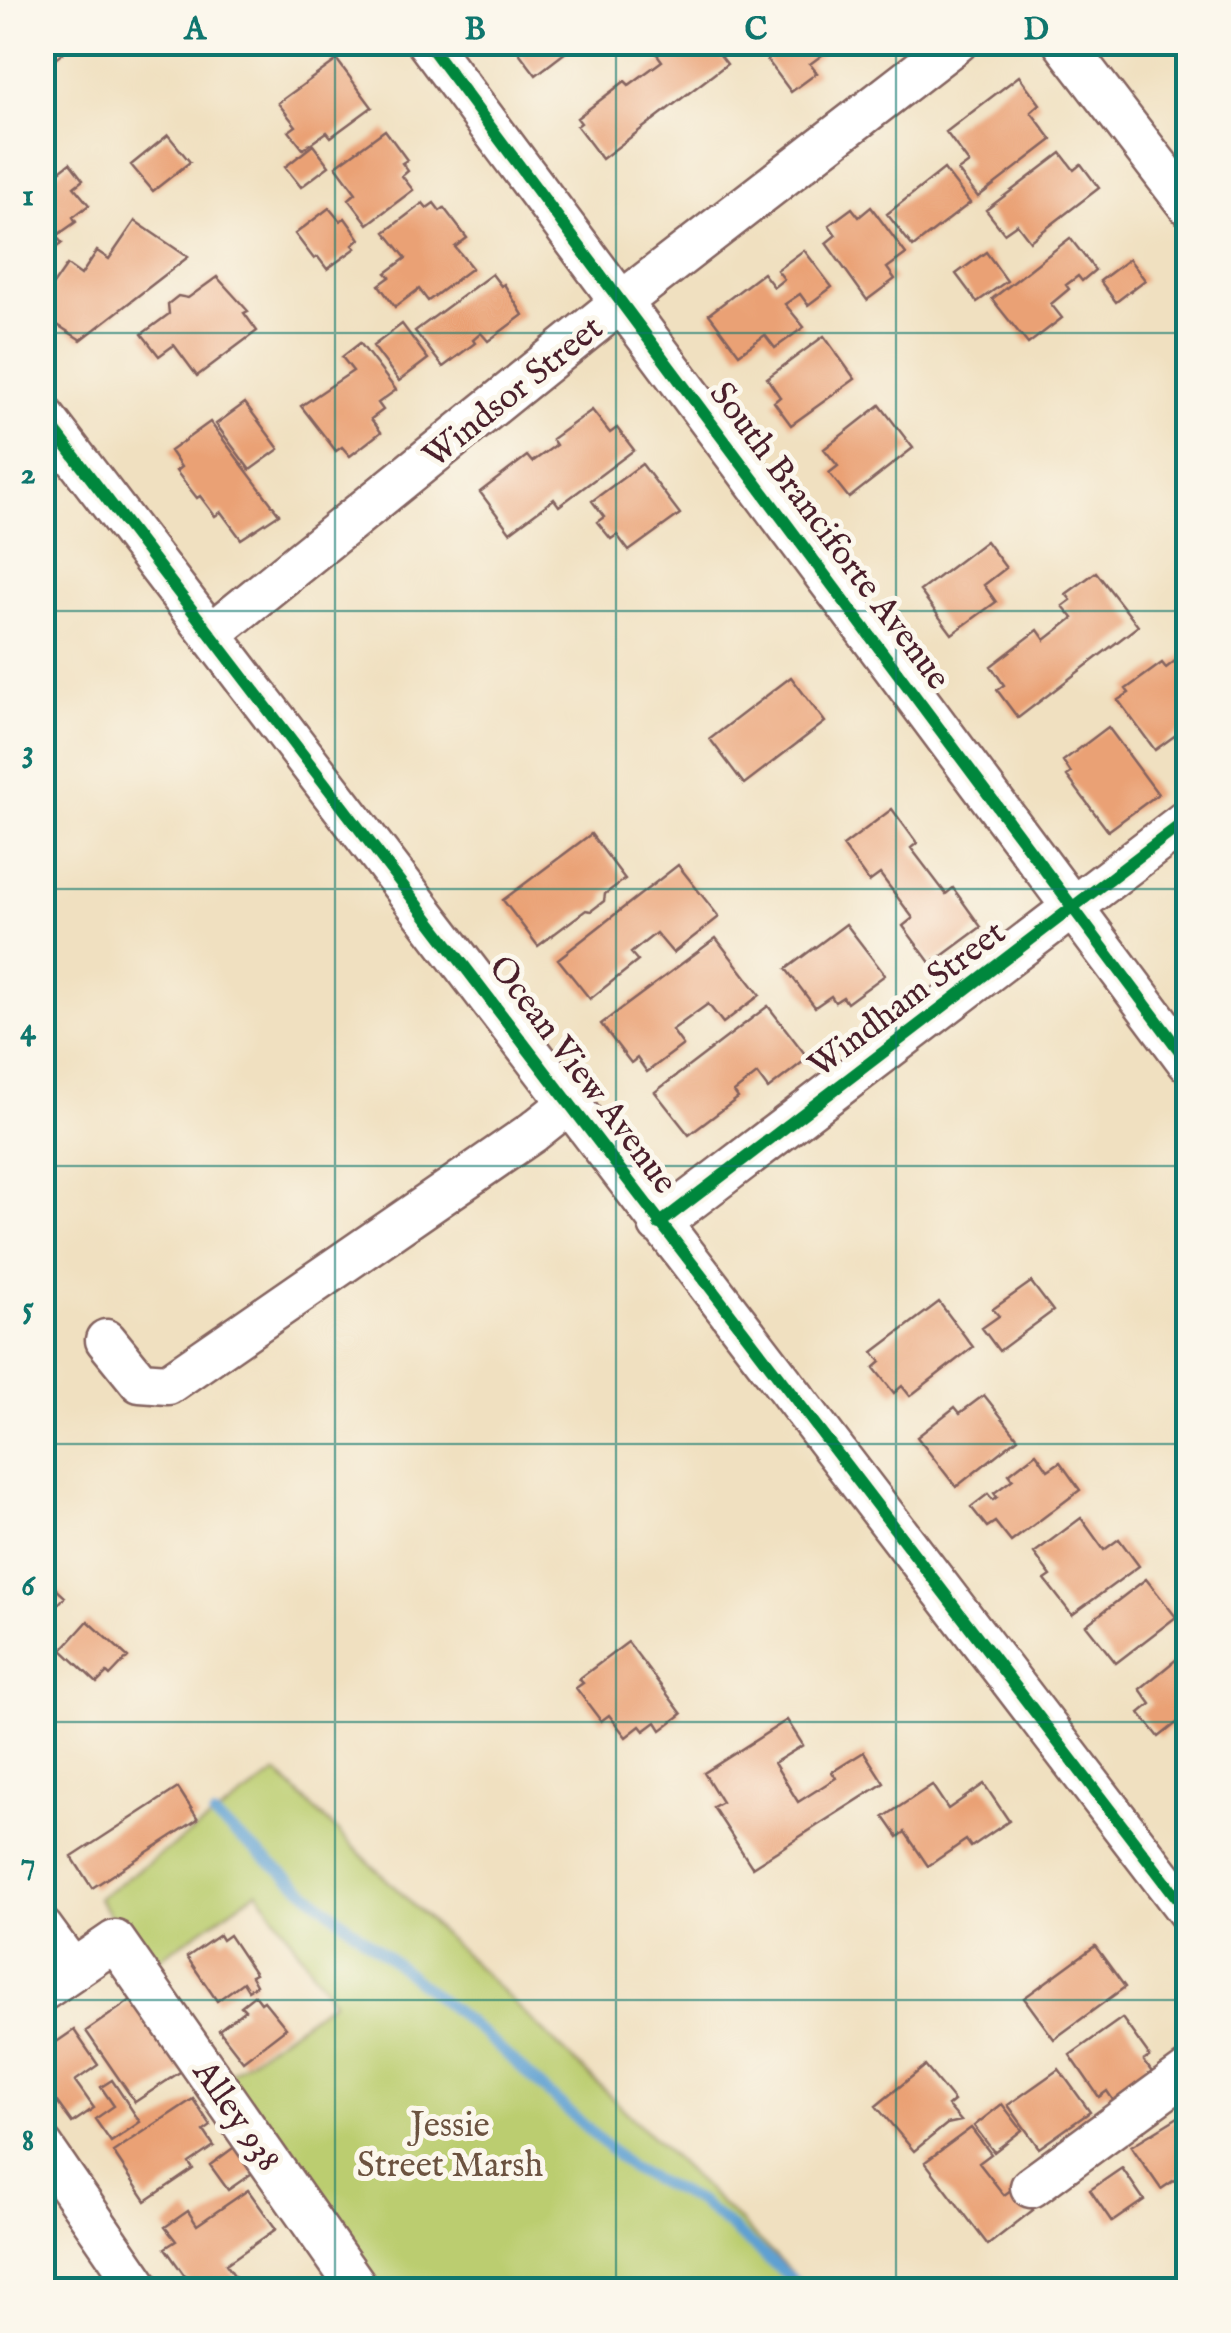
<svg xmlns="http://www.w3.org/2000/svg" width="1231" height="2333" viewBox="0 0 1231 2333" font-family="'IM FELL English',serif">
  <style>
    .green { fill: #bbcd70; stroke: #82764e; stroke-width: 2.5 }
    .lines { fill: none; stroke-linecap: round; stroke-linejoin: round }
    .stream { stroke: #5fa0d2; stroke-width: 11 }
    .building { fill: #eaa175 }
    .minor-casing { stroke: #84635f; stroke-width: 45 }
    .minor { stroke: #fff; stroke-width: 40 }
    .cycleway-casing { stroke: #fbf7ec; stroke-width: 19 }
    .cycleway { stroke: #00873e; stroke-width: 12 }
    .grid { fill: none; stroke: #0f766e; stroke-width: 2.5; stroke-opacity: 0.55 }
    .labels { text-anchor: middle; stroke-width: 10; stroke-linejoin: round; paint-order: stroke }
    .street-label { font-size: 35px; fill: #4a1f2b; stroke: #fbf7ec }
    .park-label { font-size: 35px; fill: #6c5340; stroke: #fbf7ec }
    .neatline { fill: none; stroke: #0f766e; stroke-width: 4 }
    .grid-label { font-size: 32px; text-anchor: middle; font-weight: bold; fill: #0f766e }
  </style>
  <rect width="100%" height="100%" fill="#fbf7ec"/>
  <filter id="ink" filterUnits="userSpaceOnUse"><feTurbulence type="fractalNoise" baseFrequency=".01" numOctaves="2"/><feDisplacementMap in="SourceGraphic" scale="20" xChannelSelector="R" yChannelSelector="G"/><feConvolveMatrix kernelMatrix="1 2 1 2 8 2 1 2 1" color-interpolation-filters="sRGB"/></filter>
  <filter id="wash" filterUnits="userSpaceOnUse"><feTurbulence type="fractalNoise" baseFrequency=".0048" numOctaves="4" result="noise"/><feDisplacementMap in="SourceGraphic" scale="40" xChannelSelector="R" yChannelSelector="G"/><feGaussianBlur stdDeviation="2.25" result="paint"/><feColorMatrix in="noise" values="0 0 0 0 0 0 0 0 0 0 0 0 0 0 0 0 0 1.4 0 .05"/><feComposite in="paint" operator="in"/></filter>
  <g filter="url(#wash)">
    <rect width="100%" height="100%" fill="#f0e0c0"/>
    <!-- green -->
    <path class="green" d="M277,1773L810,2290H370L223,2078L333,2001L258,1891L147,1967L98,1898Z"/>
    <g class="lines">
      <!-- stream -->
      <path class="stream" d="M214,1817L482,2033L632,2169L701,2203L805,2290"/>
    </g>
    <g id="blocks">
      <!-- building -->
      <path class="building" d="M42,42H56L63,53L42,69Z
        M511,42H579L536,75Z
        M656,42H710L727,64L602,159L577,126L581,123L577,118L625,81L629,85L662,61L651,46Z
        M754,42H825L830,49L810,64L817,73L791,92Z
        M337,60L372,107L331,137L327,132L303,149L289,131L296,126L278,103Z
        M1019,76L1040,104L1031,112L1052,140L978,197L958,171L969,163L946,132Z
        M385,130L407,160L402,163L408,171L402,176L413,190L368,224L349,199L356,193L336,166Z
        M168,135L190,162L153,191L131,165Z
        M313,145L329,166L301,187L285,167Z
        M1061,153L1074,170L1081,164L1099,188L1030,241L1017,224L1004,233L986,210Z
        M70,163L83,180L74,187L89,205L73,217L76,222L56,236L62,243L42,258V188L50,183L48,180Z
        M944,169L970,203L913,247L887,214Z
        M423,203L427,208L434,203L440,211L444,208L467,238L455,247L472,268L428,301L419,289L395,307L379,285L390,277L386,273L406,258L385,232Z
        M871,207L906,254L887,268L895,279L867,300L826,243L836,235L829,225L852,208L859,217Z
        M329,208L340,221L345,218L360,239L353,245L356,248L327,269L318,257L314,259L295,234Z
        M135,221L188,257L81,340L42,315V301L67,265L81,275L97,251L109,259Z
        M1070,238L1095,270L1082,281L1078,276L1066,285L1069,289L1051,304L1062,318L1028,344L992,299Z
        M804,250L832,287L808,305L800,294L785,304L804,327L775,348L765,335L739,354L709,314L763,273L774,287L784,279L777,270Z
        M986,252L1007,281L977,302L956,274Z
        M1129,259L1145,280L1116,302L1100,281Z
        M492,274L501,286L504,284L523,315L488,341L481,333L473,340L475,343L443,367L415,331Z
        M217,277L248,311L244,313L257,331L197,376L174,345L159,356L142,334L169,314L168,304L178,296L188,298Z
        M402,324L428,359L399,381L373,346Z
        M824,336L855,379L791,425L774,402L780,397L767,378Z
        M360,343L396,390L378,403L383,410L371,419L381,432L350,456L342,447L336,451L301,406L353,371L342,357Z
        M245,403L279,449L250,470L216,424Z
        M880,405L913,448L849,498L829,473L838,466L824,449Z
        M592,410L610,433L617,428L634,450L559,506L554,499L510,532L480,492L527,456L532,462L556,445L552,439Z
        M210,422L279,514L241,539L221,512L215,516L200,496L197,498L176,471L181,467L170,451Z
        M642,464L680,514L629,551L617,535L611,539L597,522L604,517L592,501Z
        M986,541L1006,568L984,585L996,602L952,634L920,591Z
        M1096,572L1138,626L1018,718L997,690L1004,685L991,666L1038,630L1045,640L1073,618L1063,606L1071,600L1066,594Z
        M1188,651V726L1155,750L1118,700L1129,693L1126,689L1162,663L1166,668Z
        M791,677L825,722L744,784L710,739Z
        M1108,727L1158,794L1108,831L1067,776L1071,773L1063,761Z
        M892,809L917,843L911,848L946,894L953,888L981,927L931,964L903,926L913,918L880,874L869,882L843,846Z
        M591,834L625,879L605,894L604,901L591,911L586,910L538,946L503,900Z
        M678,865L719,917L673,953L656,933L631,953L638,961L590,999L558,959Z
        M846,924L885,975L847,1003L843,997L835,1002L831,996L815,1007L786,969Z
        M716,938L760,995L723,1023L708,1004L672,1030L683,1045L647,1072L637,1058L631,1063L601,1024Z
        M768,1006L808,1058L768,1089L757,1074L734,1092L738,1098L689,1135L655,1092Z
        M1031,1282L1053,1311L999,1351L982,1328L999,1316L993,1309Z
        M939,1302L973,1347L910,1396L902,1386L894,1393L874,1368L881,1362L873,1352Z
        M984,1395L1018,1438L956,1487L917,1437L955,1407L960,1413Z
        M1036,1453L1048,1470L1060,1462L1080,1490L1011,1542L995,1522L987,1527L971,1507L988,1494L993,1500L997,1497L994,1493L1013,1479L1009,1474Z
        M1081,1518L1104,1550L1119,1539L1139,1566L1072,1615L1045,1580L1051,1576L1034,1553Z
        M42,1576L65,1597L42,1621Z
        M1146,1579L1176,1617L1116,1663L1086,1625Z
        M88,1621L128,1657L110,1676L107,1673L97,1683L62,1650Z
        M628,1642L682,1714L661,1730L656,1722L644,1731L640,1726L626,1737L609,1715L601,1721L576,1688L583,1683L579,1679Z
        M1188,1650V1714L1159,1737L1140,1713L1151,1704L1140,1689Z
        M787,1720L803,1745L774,1763L798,1802L836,1778L832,1772L864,1752L884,1783L752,1867L713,1807L722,1802L704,1773Z
        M984,1784L1009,1821L971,1847L966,1840L928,1866L905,1832L898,1837L884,1817L932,1785L948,1809Z
        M178,1788L198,1819L92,1888L72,1857Z
        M219,1935L222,1940L229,1935L255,1974L251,1976L256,1985L248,1990L243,1982L217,2001L187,1957Z
        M1095,1946L1125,1987L1054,2039L1024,1998Z
        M255,1995L261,2003L264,2001L286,2028L243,2061L219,2030L245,2010L241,2006Z
        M134,1998L183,2070L135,2102L86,2031Z
        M1122,2018L1150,2057L1144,2061L1156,2078L1117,2106L1107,2091L1099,2097L1070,2055Z
        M74,2030L98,2065L75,2081L94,2108L72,2123L42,2081V2052Z
        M925,2066L954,2101L948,2106L961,2121L947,2124L914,2151L876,2106Z
        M1059,2069L1090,2112L1039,2148L1008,2105Z
        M112,2080L140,2122L111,2142L95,2119L114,2106L101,2087Z
        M193,2099L211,2126L204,2131L214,2146L189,2163L193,2169L146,2201L113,2152Z
        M1002,2104L1022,2130L994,2152L974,2126Z
        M1188,2111V2171L1161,2189L1131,2146Z
        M971,2128L991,2154L979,2163L1004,2195L1015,2187L1033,2210L988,2245L925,2162Z
        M240,2143L258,2169L228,2190L210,2165Z
        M1122,2168L1144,2200L1112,2222L1090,2190Z
        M248,2190L276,2229L226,2264L236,2278L217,2290H210L202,2279L192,2286L165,2248L176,2241L165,2227L188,2211L197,2225Z"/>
    </g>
  </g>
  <g filter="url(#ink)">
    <use href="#blocks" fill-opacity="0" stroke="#84635f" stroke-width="2.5"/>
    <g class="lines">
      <!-- minor casing -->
      <g class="minor-casing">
        <path id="minor" d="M427,42L1188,1062
          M1063,42L1188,205
          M42,414L1188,1912
          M211,634L620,303L957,42
          M659,1224L1188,819
          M106,1340L140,1382L168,1384L533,1132L568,1104
          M42,1928L72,1969
          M42,1991L115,1941L359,2290
          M42,2146L141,2290
          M1031,2187L1188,2072"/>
      </g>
      <!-- minor -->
      <use href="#minor" class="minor"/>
      <!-- cycleway casing -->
      <g class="cycleway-casing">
        <path id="cycleway" d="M427,42L1188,1062
          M42,414L1188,1912
          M659,1224L1188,819"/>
      </g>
      <!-- cycleway -->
      <use href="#cycleway" class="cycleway"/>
    </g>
  </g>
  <!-- grid -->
  <path class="grid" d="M335,42V2290M616,42V2290M896,42V2290M42,333H1188M42,611H1188M42,889H1188M42,1166H1188M42,1444H1188M42,1722H1188M42,2000H1188"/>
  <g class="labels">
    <!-- street labels -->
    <g class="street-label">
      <text transform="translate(512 391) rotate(-39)" y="12">Windsor Street</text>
      <text transform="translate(831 535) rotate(53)" y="12">South Branciforte Avenue</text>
      <text transform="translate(906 998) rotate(-37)" y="12">Windham Street</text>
      <text transform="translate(584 1074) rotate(53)" y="12">Ocean View Avenue</text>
      <text transform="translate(238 2115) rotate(55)" y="12">Alley 938</text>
    </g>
    <!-- park labels -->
    <g class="park-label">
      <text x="450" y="2136">Jessie<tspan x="450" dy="40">Street Marsh</tspan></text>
    </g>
  </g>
  <!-- margin -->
  <rect width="1231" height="2333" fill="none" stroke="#fbf7ec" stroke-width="110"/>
  <rect x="55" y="55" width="1121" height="2223" class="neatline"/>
  <g class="grid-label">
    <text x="195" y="39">A</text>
    <text x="475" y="39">B</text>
    <text x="756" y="39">C</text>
    <text x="1036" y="39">D</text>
    <text x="28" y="205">1</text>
    <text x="28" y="483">2</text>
    <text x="28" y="761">3</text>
    <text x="28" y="1039">4</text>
    <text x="28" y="1317">5</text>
    <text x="28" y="1595">6</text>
    <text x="28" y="1873">7</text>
    <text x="28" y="2150">8</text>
  </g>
</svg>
